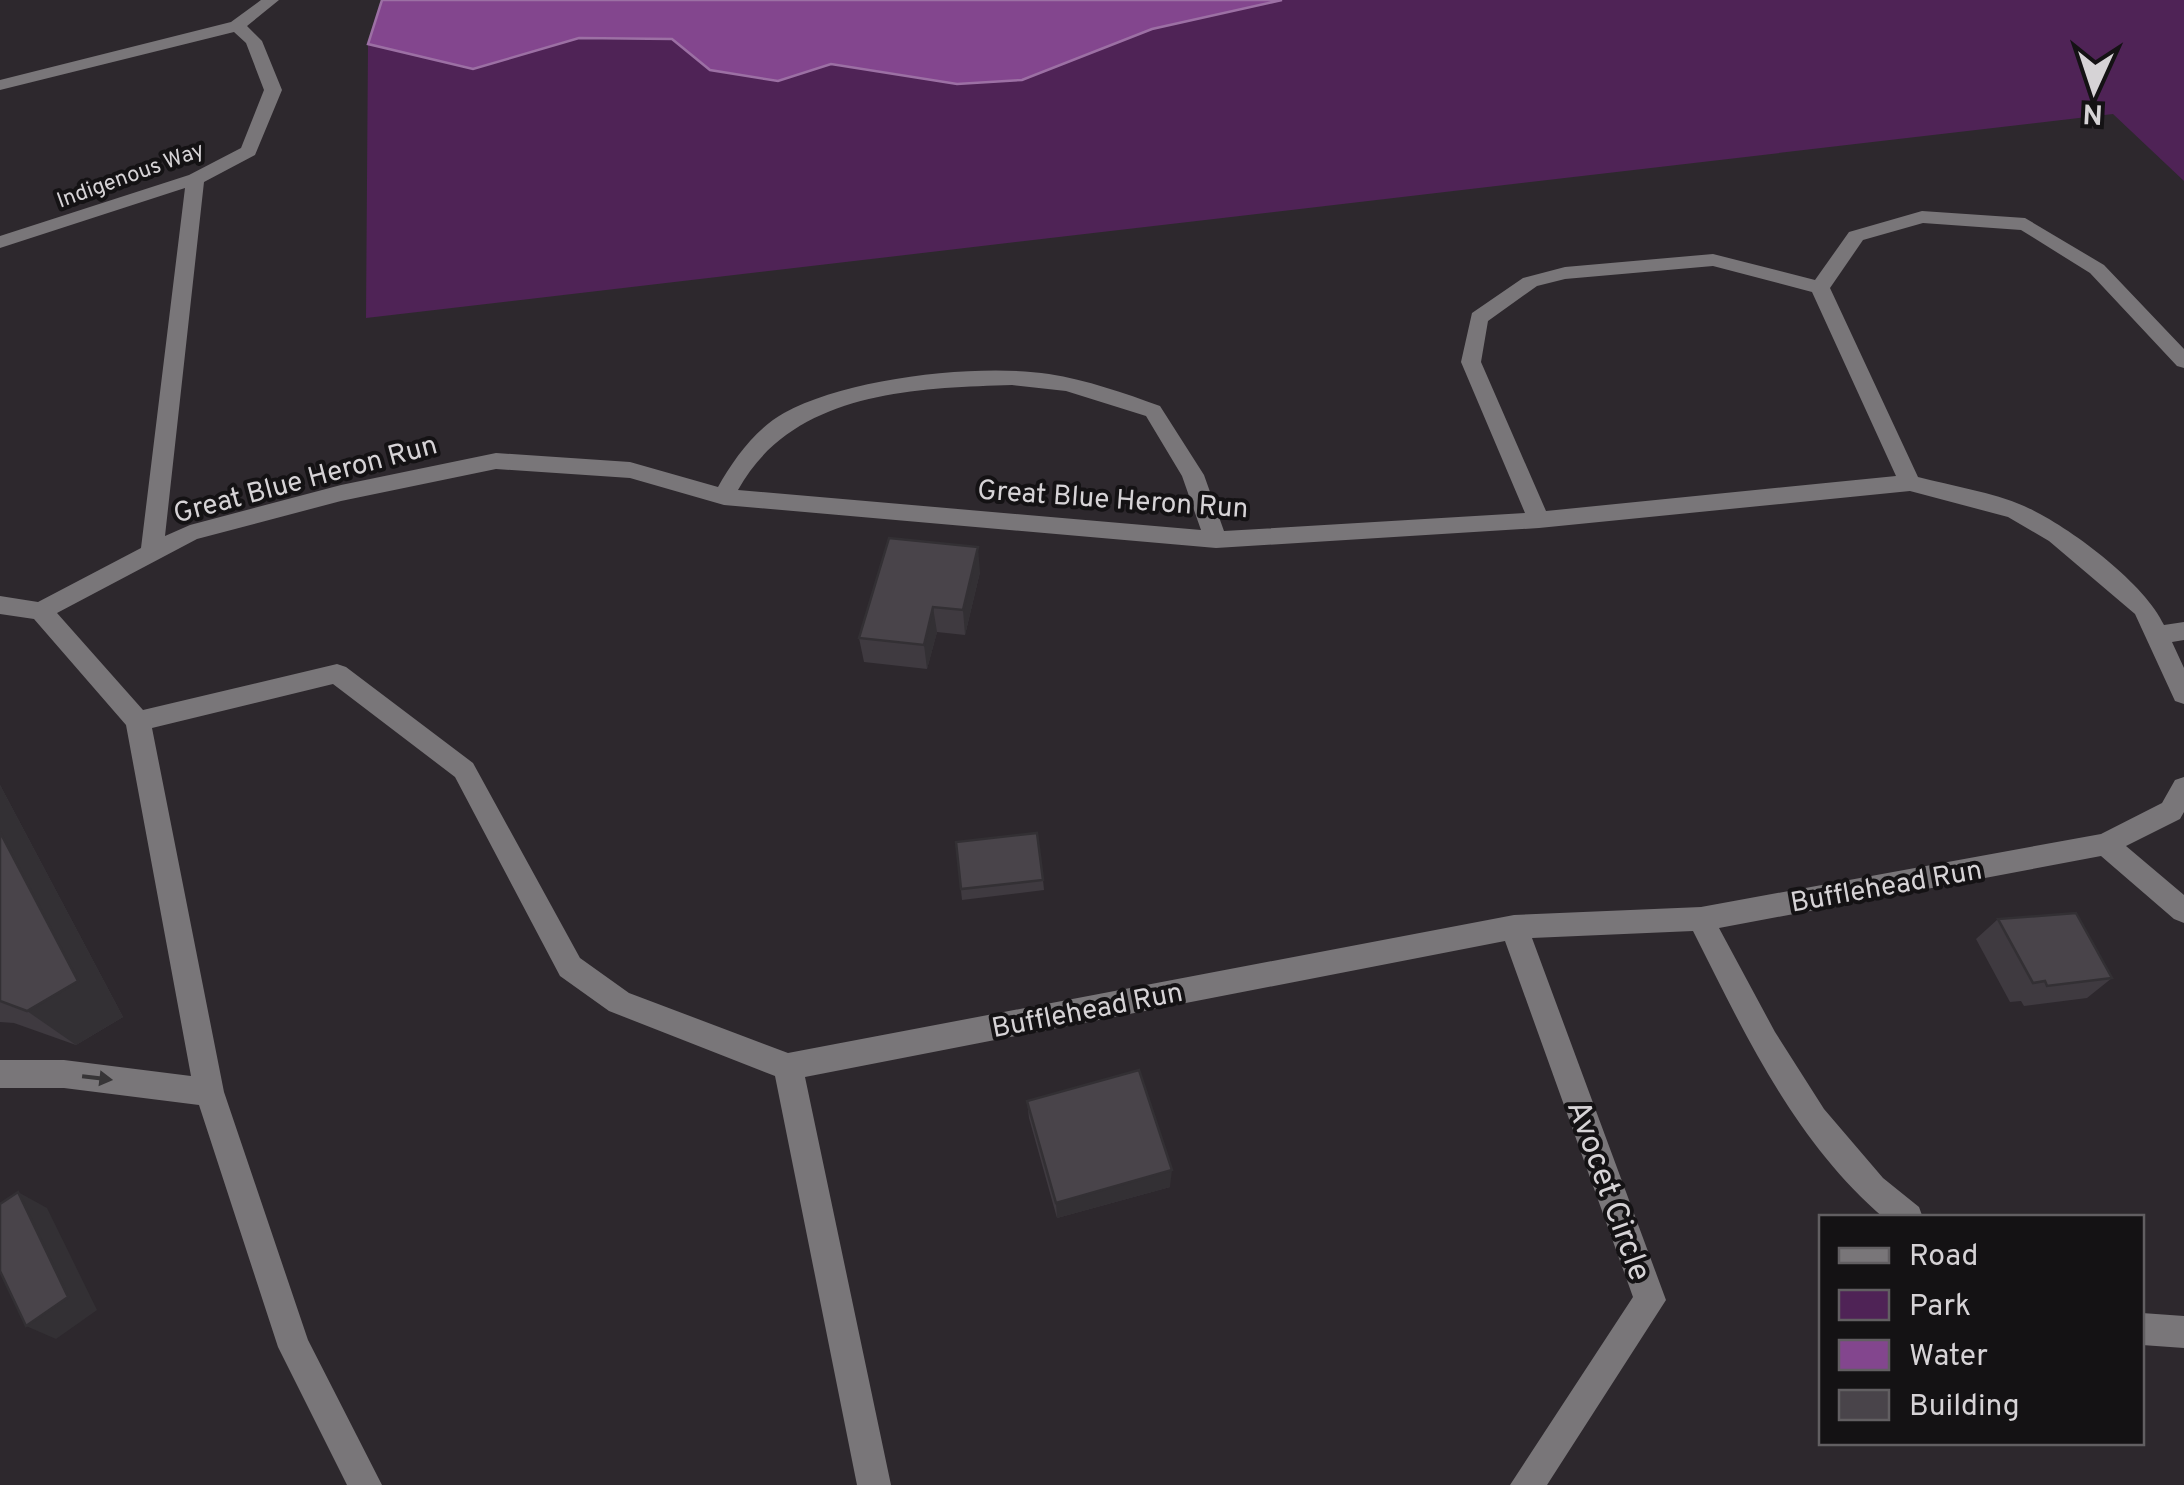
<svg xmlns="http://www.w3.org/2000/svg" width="2184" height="1485" viewBox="0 0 2184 1485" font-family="Overpass,sans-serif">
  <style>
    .green { fill: #4f2356 }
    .water { fill: #83468e; stroke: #9c70a4; stroke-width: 2.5 }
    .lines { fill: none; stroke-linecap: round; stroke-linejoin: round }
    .minor { fill: #797679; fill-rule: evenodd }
    .wall { fill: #3f3a40 }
    .shaded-wall { fill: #333034 }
    .building { fill: #49444a; stroke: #333034; stroke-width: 2.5 }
    .oneway { fill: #373537 }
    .labels { text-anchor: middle; stroke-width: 8; stroke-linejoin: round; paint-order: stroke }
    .far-street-label { font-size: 22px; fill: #d6d3d6; stroke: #141214 }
    .street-label { font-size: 28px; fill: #d6d3d6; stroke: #141214 }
    .near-street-label { font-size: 32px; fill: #d6d3d6; stroke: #141214 }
  </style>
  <rect width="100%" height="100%" fill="#2d282d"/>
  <!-- green -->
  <path class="green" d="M1282,0H2184V181L2113,114L366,318L368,44L473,69L579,38L672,39L710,70L778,81L831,64L957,84L1022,80L1152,29Z"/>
  <!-- water -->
  <path class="water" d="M382,0H1282L1152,29L1022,80L957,84L831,64L778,81L710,70L672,39L579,38L473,69L368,44Z"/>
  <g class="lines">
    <!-- minor -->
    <path class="minor" d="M261,0H279L247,26L262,41L282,90L255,155L204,182L165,536L190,525L341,485L496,453L630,462L718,487C733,460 755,429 784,413C847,378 978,363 1049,374C1087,380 1124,393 1160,406L1204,475L1224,531L1525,513L1461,362L1472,313L1523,278L1565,267L1713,254L1815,280L1849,232L1922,211L2025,218L2104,265L2184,349V368L2177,366L2090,273L2021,230L1923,223L1863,240L1830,288L1918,477C1952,486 1992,492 2024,506C2067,525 2144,582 2164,625L2184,622V640L2172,642L2184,668V704L2175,701L2135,614L2049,541L2008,517L1910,491L1539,528L1216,548L724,505L630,478L496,469L341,501L197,539L57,613L143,710L337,664L346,667L473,763L580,958L629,993L788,1053L1514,915L1701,907L2101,834L2162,803L2175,780L2184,777V812L2180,819L2126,846L2184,895V923L2174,919L2101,856L1719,928L1775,1032L1824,1109L1883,1178L1919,1207L1923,1218H1884C1794,1141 1745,1034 1693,931L1532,938L1666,1300L1547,1485H1510L1633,1297L1505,941L805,1077L891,1485H857L775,1076L609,1011L560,976L455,777L333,684L152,728L224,1092L308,1340L382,1485H347L278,1347L199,1105L64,1088H0V1060H64L191,1076L126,725L34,619L0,614V596L38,602L141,548L185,188L0,248V236L189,175L241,148L264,90L246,43L234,32L0,90V80L231,22ZM1713,266L1812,292L1896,476L1546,511L1481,362L1488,321L1537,286L1565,279ZM1012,385L1066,391L1146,416L1182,476L1201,530L738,490C792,392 912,388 1012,385Z
      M2142,1313L2184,1316V1348L2142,1345Z"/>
  </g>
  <!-- wall -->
  <path class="wall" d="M980,572L965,635L937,632L927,669L864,662L859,638Z
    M0,785L123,1017L76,1045L14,1023L0,1022Z
    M956,842L1043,880L1044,890L962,900Z
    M1998,919L2112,978L2087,998L2024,1006L2021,1001L2010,1002L1976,939Z
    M1027,1101L1170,1187L1057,1218L1029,1118Z"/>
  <!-- shaded-wall -->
  <path class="shaded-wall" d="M978,547L980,572L965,635L963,610Z
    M933,607L937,632L927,669L924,645Z
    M0,785L123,1017L76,1045L27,1011L0,832Z
    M1172,1170L1170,1187L1057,1218L1056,1203Z
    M18,1192L47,1208L97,1310L56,1339L26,1326Z"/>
  <!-- building -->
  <path class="building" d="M889,538L978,547L963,610L933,607L924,645L859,638Z
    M0,832L78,981L27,1011L0,1001Z
    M1037,833L1043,880L961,889L956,842Z
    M2076,913L2112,978L2047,986L2045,981L2033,983L1998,919Z
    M1139,1070L1172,1170L1056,1203L1027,1101Z
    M18,1192L68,1297L26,1326L0,1271V1204Z"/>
  <!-- one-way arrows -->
  <defs><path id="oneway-solid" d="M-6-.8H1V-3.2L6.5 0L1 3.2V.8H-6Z" transform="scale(2.5)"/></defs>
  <use class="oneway" href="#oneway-solid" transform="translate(97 1078) rotate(7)"/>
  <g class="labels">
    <!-- far-street labels -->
    <g class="far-street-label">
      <text transform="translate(130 174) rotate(-20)" y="8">Indigenous Way</text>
    </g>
    <!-- street labels -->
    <g class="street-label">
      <text transform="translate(305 478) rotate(-15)" y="10">Great Blue Heron Run</text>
      <text transform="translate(1113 498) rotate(4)" y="10">Great Blue Heron Run</text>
      <text transform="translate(1886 885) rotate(-10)" y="10">Bufflehead Run</text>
      <text transform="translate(1087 1009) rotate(-11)" y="10">Bufflehead Run</text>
    </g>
    <!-- near-street labels -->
    <g class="near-street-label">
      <text transform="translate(1610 1190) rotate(70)" y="11">Avocet Circle</text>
    </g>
  </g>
  <!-- legend -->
  <rect x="1819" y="1215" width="325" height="230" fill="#141214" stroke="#625f62" stroke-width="2.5"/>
  <rect x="1839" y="1248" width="50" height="15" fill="#797679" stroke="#625f62" stroke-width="2.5"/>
  <text x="1909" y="1265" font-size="30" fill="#d6d3d6">Road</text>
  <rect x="1839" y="1290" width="50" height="30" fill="#4f2356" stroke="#625f62" stroke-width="2.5"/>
  <text x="1909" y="1315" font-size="30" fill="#d6d3d6">Park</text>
  <rect x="1839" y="1340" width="50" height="30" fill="#83468e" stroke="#625f62" stroke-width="2.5"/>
  <text x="1909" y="1365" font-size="30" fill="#d6d3d6">Water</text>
  <rect x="1839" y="1390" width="50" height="30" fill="#49444a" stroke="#625f62" stroke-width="2.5"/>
  <text x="1909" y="1415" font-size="30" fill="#d6d3d6">Building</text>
  <!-- north arrow -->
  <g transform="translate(2094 90) rotate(183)" stroke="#141214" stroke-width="8" paint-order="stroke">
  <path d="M0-8L18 38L0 25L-18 38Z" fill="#d6d3d6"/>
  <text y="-15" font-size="28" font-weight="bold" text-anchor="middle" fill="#d6d3d6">N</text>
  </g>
</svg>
